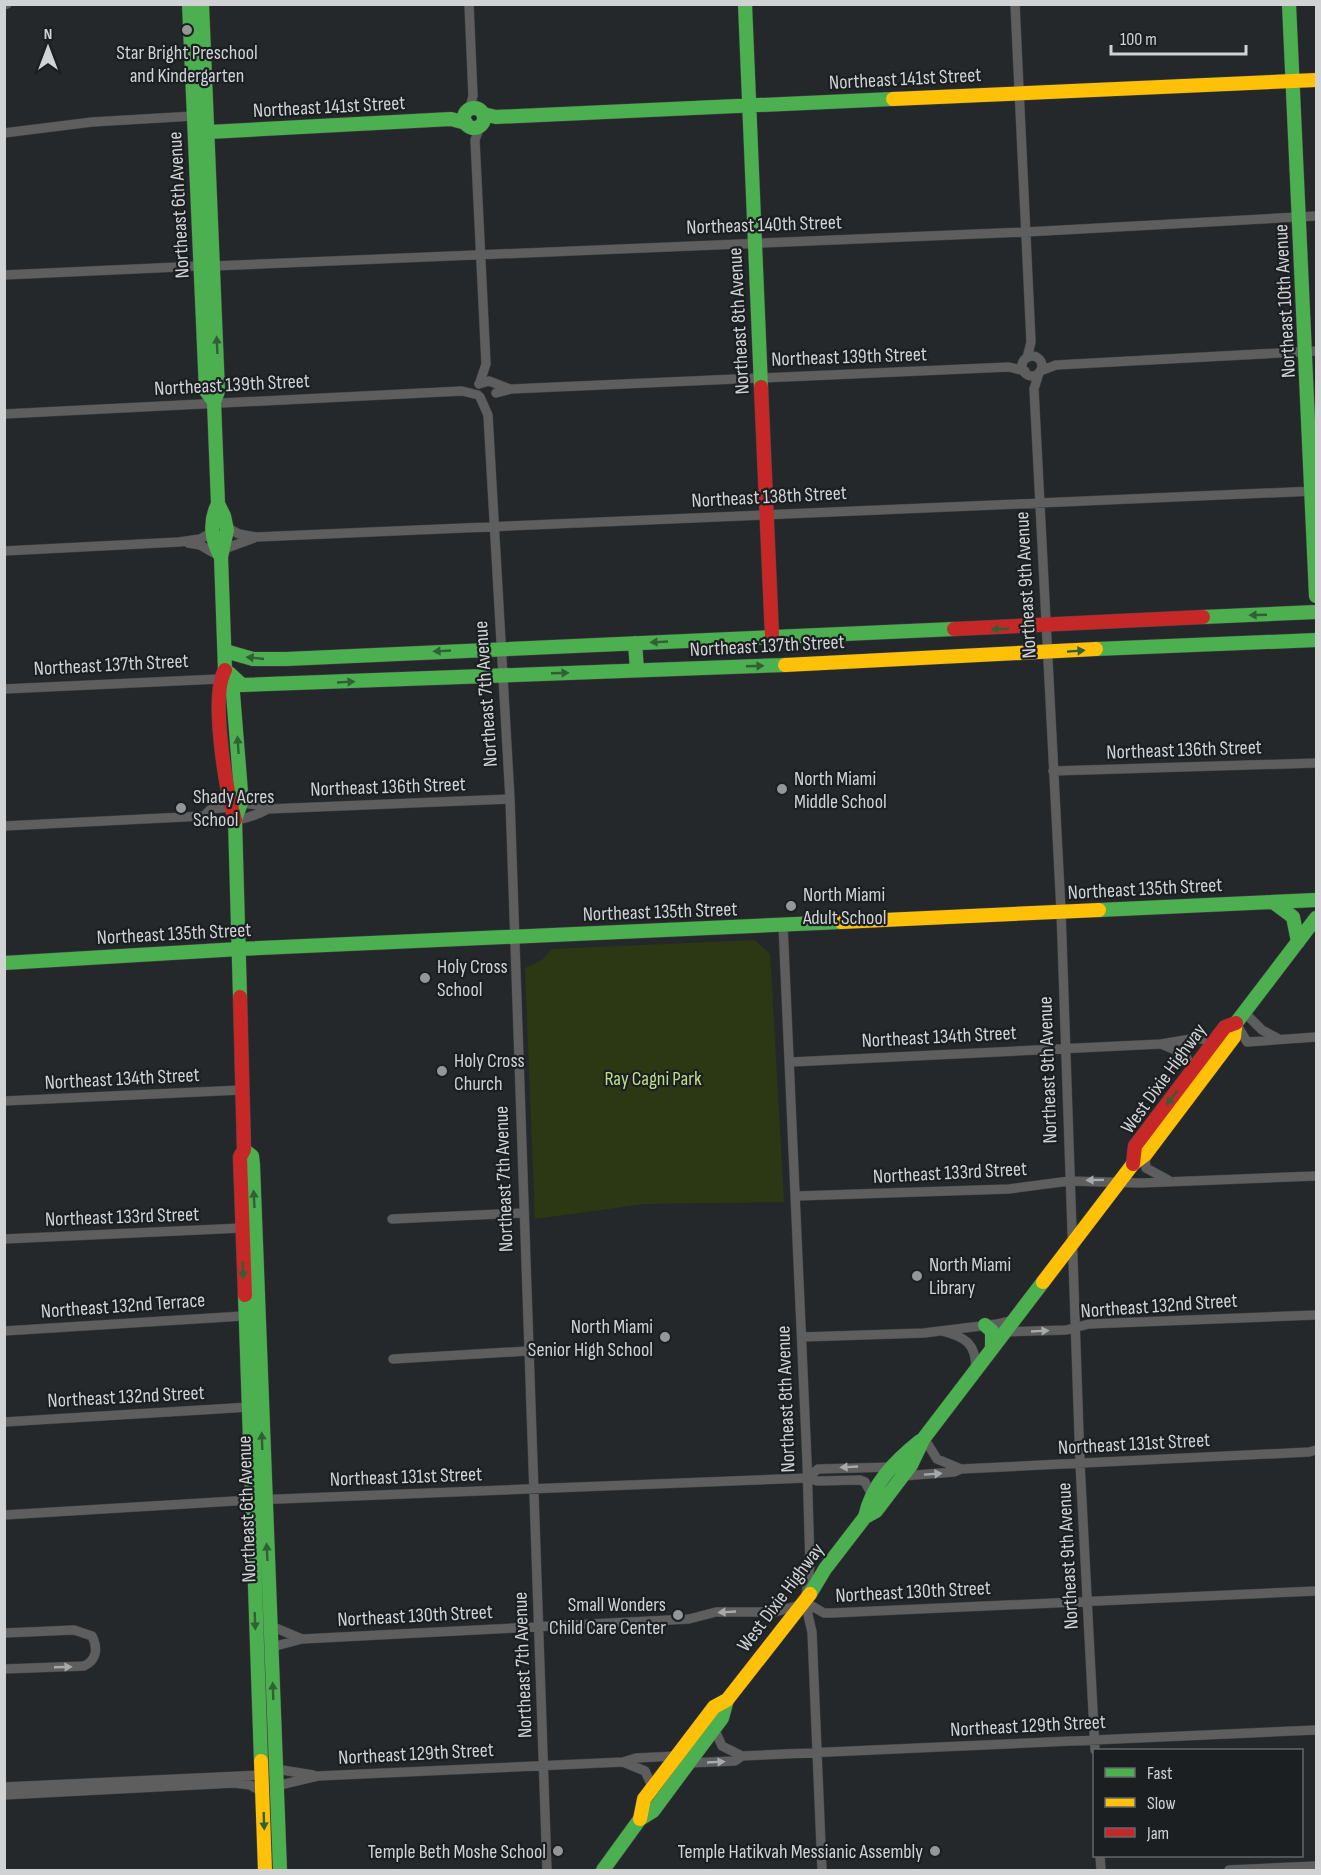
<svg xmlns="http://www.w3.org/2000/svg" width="1321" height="1875" viewBox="0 0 1321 1875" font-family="'Sofia Sans Condensed',sans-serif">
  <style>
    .green { fill: #2c3813 }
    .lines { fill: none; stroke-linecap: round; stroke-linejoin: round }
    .street-casing { stroke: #414344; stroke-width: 10 }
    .fast-casing { stroke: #414344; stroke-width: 15 }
    .slow-casing { stroke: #414344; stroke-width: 15 }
    .jam-casing { stroke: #414344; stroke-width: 15 }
    .street { stroke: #5e5e5e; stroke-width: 9 }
    .fast { stroke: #4caf50; stroke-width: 14 }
    .slow { stroke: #ffc107; stroke-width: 14 }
    .jam { stroke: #c62828; stroke-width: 14 }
    .oneway { fill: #316037 }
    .oneway2 { fill: #a8a9ab }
    .poi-dot { fill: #949698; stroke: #1b1f22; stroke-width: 2 }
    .labels { text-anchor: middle; stroke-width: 4.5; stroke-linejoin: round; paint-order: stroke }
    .poi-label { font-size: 20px; fill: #d0d2d4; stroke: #1b1f22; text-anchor: start }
    .street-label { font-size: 20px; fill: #d0d2d4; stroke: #1b1f22 }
    .park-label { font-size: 20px; fill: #c0df87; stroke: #1b1f22 }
  </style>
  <rect width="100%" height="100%" fill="#25282a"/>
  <!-- green -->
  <path class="green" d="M755,940L770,954L784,1202L644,1204L535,1219L525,968L542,960L552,949Z"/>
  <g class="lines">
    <!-- street casing -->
    <g class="street-casing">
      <path id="street" d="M1015,4L1031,342L1027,358
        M4,5L7,4
        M469,110L473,96L469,4
        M480,126L475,140L486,364L480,382
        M4,133L92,122L194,116
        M213,266L1026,232L1316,216
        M4,275L200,266
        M1022 366a10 10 0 1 1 20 0a10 10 0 1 1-20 0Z
        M1040,371L1056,365L1316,351
        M1039,373L1034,389L1061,911L1080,1463L1095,1750
        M479,384L489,381L510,389
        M496,393L511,389L1009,367L1025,371
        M480,397L488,415L510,799L547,1870
        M4,414L462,391L478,395
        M226,527L239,534L256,537L1315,491
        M188,543L200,545L219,556
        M227,548L254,538
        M4,551L179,542L200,539L213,532
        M4,689L219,679
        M1053,771L1316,763
        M241,803L259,805L268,809
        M204,816L211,809L230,807
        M4,826L204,816C220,827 252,818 268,809L510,799
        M783,925L807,1461L810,1566L805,1602L812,1632L822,1870
        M1244,1012L1262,1030L1277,1038
        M1237,1025L1247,1042L1316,1037
        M1161,1044L1185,1054L1192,1070
        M791,1062L1161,1044L1197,1038L1214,1042
        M4,1101L241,1090
        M1145,1155L1146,1168L1168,1180
        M797,1196L1009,1189L1069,1181L1140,1183L1316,1176
        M392,1219L522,1213
        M4,1239L242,1228
        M4,1331L243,1316
        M942,1331C965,1337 976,1343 976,1369
        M1004,1332L1066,1330L1089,1324L1316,1315
        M802,1337L924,1333L997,1324L1014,1320
        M393,1359L527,1351
        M4,1422L250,1407
        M924,1438L937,1459L961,1469L1309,1452L1316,1450
        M903,1476L954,1472L961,1469
        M807,1478L818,1469L893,1467
        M4,1515L251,1500L807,1478L817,1481L860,1480L865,1482L872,1495
        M805,1602L824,1613H832L1316,1591
        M271,1626L302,1639
        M4,1633L74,1630L92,1636C98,1648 97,1660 84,1666L4,1669
        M272,1647L302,1639L689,1619L716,1612H775L800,1605
        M714,1728L722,1746L742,1756L1316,1730
        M623,1762L645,1771L653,1788
        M688,1763L735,1761L742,1756
        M276,1769L313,1775
        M276,1786L318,1776L623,1762L636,1758L676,1756
        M4,1787L262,1775
        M4,1795L234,1783L250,1785L263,1792
        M1100,1856L1101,1870
        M1229,1870L1316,1866"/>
    </g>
    <!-- fast casing -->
    <g class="fast-casing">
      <path id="fast" d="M189,4L206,391L214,402
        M202,4L218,391L214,402L218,504C209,521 211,541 221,557
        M745,4L761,387
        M1289,4L1316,596
        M464 118a10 10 0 1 1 20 0a10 10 0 1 1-20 0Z
        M483,114L496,117L893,99
        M209,132L451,119L466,123
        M218,504L224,516L227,530L221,557L225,670L232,681L241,792V803L235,820L240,997
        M1203,617L1316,612
        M635,643L637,670
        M1096,649L1316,640
        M225,651L253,659H286L954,629
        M229,673L242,685L785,665
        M1273,902L1293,917L1298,942
        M1099,910L1316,900
        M4,963L239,949L841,922
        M1235,1028L1236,1023L1316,918
        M244,1150L252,1156L253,1165L280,1870
        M245,1295L261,1761
        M985,1325L992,1331V1349
        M865,1517C872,1484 895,1461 920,1441
        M810,1594L825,1569L865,1517L876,1511L911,1465L924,1438L1043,1282
        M603,1870L640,1819L653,1811L722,1718L727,1700"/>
    </g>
    <!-- slow casing -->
    <g class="slow-casing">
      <path id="slow" d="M893,99L1316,80
        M785,665L1096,649
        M841,922L1099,910
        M1043,1282L1133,1164L1145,1155L1234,1037L1235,1028
        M261,1761L265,1870
        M640,1819L644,1799L714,1707L727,1700L810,1594"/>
    </g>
    <!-- jam casing -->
    <g class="jam-casing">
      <path id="jam" d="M761,387L772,636
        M954,629L1203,617
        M225,670C210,697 226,790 235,820
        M240,997L244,1150L240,1157L245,1295
        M1133,1164L1135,1146L1225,1027L1236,1023"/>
    </g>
    <!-- street -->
    <use href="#street" class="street"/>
    <!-- fast -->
    <use href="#fast" class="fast"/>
    <!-- slow -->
    <use href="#slow" class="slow"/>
    <!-- jam -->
    <use href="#jam" class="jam"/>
  </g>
  <!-- one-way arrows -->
  <defs><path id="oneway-solid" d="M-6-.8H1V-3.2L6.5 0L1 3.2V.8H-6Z" transform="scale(1.5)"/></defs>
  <g class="oneway">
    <use href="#oneway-solid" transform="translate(217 345) rotate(-93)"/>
    <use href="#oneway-solid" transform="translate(1258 615) rotate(178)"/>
    <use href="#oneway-solid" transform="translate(1000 629) rotate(178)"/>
    <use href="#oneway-solid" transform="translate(659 642) rotate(177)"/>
    <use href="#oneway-solid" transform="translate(442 651) rotate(177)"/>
    <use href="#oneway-solid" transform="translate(1076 651) rotate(-4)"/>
    <use href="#oneway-solid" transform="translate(255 658) rotate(-174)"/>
    <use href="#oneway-solid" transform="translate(755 666) rotate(-2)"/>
    <use href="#oneway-solid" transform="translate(560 673) rotate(-2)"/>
    <use href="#oneway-solid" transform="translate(346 682) rotate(-3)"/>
    <use href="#oneway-solid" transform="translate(238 745) rotate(-94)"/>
    <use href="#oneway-solid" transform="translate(1172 1098) rotate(127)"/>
    <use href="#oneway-solid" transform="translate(254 1199) rotate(-93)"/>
    <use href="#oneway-solid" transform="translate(243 1270) rotate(89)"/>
    <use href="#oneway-solid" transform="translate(262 1441) rotate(-92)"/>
    <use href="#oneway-solid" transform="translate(267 1552) rotate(-93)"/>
    <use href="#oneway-solid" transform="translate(255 1621) rotate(88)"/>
    <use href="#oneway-solid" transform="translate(273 1691) rotate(-92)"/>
    <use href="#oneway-solid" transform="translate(264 1821) rotate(88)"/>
  </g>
  <g class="oneway2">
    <use href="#oneway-solid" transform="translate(1095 1180) rotate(179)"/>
    <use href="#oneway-solid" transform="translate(1040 1331) rotate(-3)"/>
    <use href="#oneway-solid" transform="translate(849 1467) rotate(177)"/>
    <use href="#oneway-solid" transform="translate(933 1474) rotate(-4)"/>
    <use href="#oneway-solid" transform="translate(727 1612) rotate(177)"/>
    <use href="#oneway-solid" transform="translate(63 1667) rotate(-2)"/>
    <use href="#oneway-solid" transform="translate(716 1762) rotate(-3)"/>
  </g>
  <!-- markers -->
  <g class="poi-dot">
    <circle cx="187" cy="30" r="6"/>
    <circle cx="782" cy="789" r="6"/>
    <circle cx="181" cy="808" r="6"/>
    <circle cx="791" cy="906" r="6"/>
    <circle cx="425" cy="978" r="6"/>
    <circle cx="442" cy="1071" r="6"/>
    <circle cx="917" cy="1276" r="6"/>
    <circle cx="665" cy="1337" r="6"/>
    <circle cx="678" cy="1615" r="6"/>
    <circle cx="558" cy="1851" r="6"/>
    <circle cx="935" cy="1851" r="6"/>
  </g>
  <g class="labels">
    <!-- poi labels -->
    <g class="poi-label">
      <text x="187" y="59" text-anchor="middle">Star Bright Preschool<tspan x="187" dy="23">and Kindergarten</tspan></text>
      <text x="794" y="785">North Miami<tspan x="794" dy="23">Middle School</tspan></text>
      <text x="193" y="803">Shady Acres<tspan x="193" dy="23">School</tspan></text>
      <text x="803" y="901">North Miami<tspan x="803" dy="23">Adult School</tspan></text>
      <text x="437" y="973">Holy Cross<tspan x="437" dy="23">School</tspan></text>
      <text x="454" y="1067">Holy Cross<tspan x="454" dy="23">Church</tspan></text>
      <text x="929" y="1271">North Miami<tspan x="929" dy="23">Library</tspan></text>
      <text x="653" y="1333" text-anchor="end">North Miami<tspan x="653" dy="23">Senior High School</tspan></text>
      <text x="666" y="1611" text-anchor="end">Small Wonders<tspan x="666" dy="23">Child Care Center</tspan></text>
      <text x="546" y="1858" text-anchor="end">Temple Beth Moshe School</text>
      <text x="923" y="1858" text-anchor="end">Temple Hatikvah Messianic Assembly</text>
    </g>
    <!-- street labels -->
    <g class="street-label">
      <text transform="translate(905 78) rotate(-3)" y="7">Northeast 141st Street</text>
      <text transform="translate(329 106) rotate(-3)" y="7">Northeast 141st Street</text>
      <text transform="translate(178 205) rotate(-93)" y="7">Northeast 6th Avenue</text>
      <text transform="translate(764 224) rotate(-2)" y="7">Northeast 140th Street</text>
      <text transform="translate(1284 301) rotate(-93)" y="7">Northeast 10th Avenue</text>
      <text transform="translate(738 321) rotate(-93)" y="7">Northeast 8th Avenue</text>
      <text transform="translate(849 356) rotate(-2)" y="7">Northeast 139th Street</text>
      <text transform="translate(232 384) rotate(-3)" y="7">Northeast 139th Street</text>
      <text transform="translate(769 496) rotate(-3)" y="7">Northeast 138th Street</text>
      <text transform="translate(1025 585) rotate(-93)" y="7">Northeast 9th Avenue</text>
      <text transform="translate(767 645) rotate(-3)" y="7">Northeast 137th Street</text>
      <text transform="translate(111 664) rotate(-3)" y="7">Northeast 137th Street</text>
      <text transform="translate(485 694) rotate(-94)" y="7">Northeast 7th Avenue</text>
      <text transform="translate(1184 749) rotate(-2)" y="7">Northeast 136th Street</text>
      <text transform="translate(388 786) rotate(-2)" y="7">Northeast 136th Street</text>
      <text transform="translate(1145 888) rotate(-3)" y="7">Northeast 135th Street</text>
      <text transform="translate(660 911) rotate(-2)" y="7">Northeast 135th Street</text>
      <text transform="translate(174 933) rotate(-3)" y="7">Northeast 135th Street</text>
      <text transform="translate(939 1036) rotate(-3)" y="7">Northeast 134th Street</text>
      <text transform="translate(1047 1070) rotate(-92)" y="7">Northeast 9th Avenue</text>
      <text transform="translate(122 1078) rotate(-3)" y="7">Northeast 134th Street</text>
      <text transform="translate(1163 1078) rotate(-54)" y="7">West Dixie Highway</text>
      <text transform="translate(950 1172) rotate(-3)" y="7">Northeast 133rd Street</text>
      <text transform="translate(503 1179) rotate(-92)" y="7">Northeast 7th Avenue</text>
      <text transform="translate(122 1216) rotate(-2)" y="7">Northeast 133rd Street</text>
      <text transform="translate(123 1305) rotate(-4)" y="7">Northeast 132nd Terrace</text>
      <text transform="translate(1159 1305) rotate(-4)" y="7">Northeast 132nd Street</text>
      <text transform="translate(126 1396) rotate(-3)" y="7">Northeast 132nd Street</text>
      <text transform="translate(785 1399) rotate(-92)" y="7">Northeast 8th Avenue</text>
      <text transform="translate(1134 1443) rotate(-3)" y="7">Northeast 131st Street</text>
      <text transform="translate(406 1476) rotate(-2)" y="7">Northeast 131st Street</text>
      <text transform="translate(246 1509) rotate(-92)" y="7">Northeast 6th Avenue</text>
      <text transform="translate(1067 1556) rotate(-93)" y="7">Northeast 9th Avenue</text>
      <text transform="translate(913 1591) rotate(-3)" y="7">Northeast 130th Street</text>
      <text transform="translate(780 1597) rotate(-53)" y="7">West Dixie Highway</text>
      <text transform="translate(415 1615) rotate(-3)" y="7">Northeast 130th Street</text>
      <text transform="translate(522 1665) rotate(-92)" y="7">Northeast 7th Avenue</text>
      <text transform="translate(1028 1725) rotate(-3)" y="7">Northeast 129th Street</text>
      <text transform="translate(416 1753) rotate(-3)" y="7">Northeast 129th Street</text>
    </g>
    <!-- park labels -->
    <g class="park-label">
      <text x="653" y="1085">Ray Cagni Park</text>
    </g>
  </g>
  <!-- border -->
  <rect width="1321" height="1875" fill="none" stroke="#d0d2d4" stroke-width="12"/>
  <!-- legend -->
  <rect x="1093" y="1749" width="210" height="108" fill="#1b1f22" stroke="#636769" stroke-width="1.5"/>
  <rect x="1105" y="1768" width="30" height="9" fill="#4caf50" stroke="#636769" stroke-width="1.5"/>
  <text x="1147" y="1779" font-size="18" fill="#d0d2d4">Fast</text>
  <rect x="1105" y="1798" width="30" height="9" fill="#ffc107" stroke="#636769" stroke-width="1.5"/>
  <text x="1147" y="1809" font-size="18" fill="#d0d2d4">Slow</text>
  <rect x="1105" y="1828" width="30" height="9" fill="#c62828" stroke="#636769" stroke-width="1.5"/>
  <text x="1147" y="1839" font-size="18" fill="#d0d2d4">Jam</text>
  <!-- north arrow -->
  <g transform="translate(48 48)" stroke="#1b1f22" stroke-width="4.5" paint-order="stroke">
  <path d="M0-4.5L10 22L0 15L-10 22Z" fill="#d0d2d4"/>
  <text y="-9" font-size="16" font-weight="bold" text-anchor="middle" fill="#d0d2d4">N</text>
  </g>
  <!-- scale -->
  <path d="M1111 45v9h135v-9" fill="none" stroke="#d0d2d4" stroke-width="3"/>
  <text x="1120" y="45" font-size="18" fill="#d0d2d4" stroke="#1b1f22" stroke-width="4.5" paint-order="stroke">100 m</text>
</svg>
